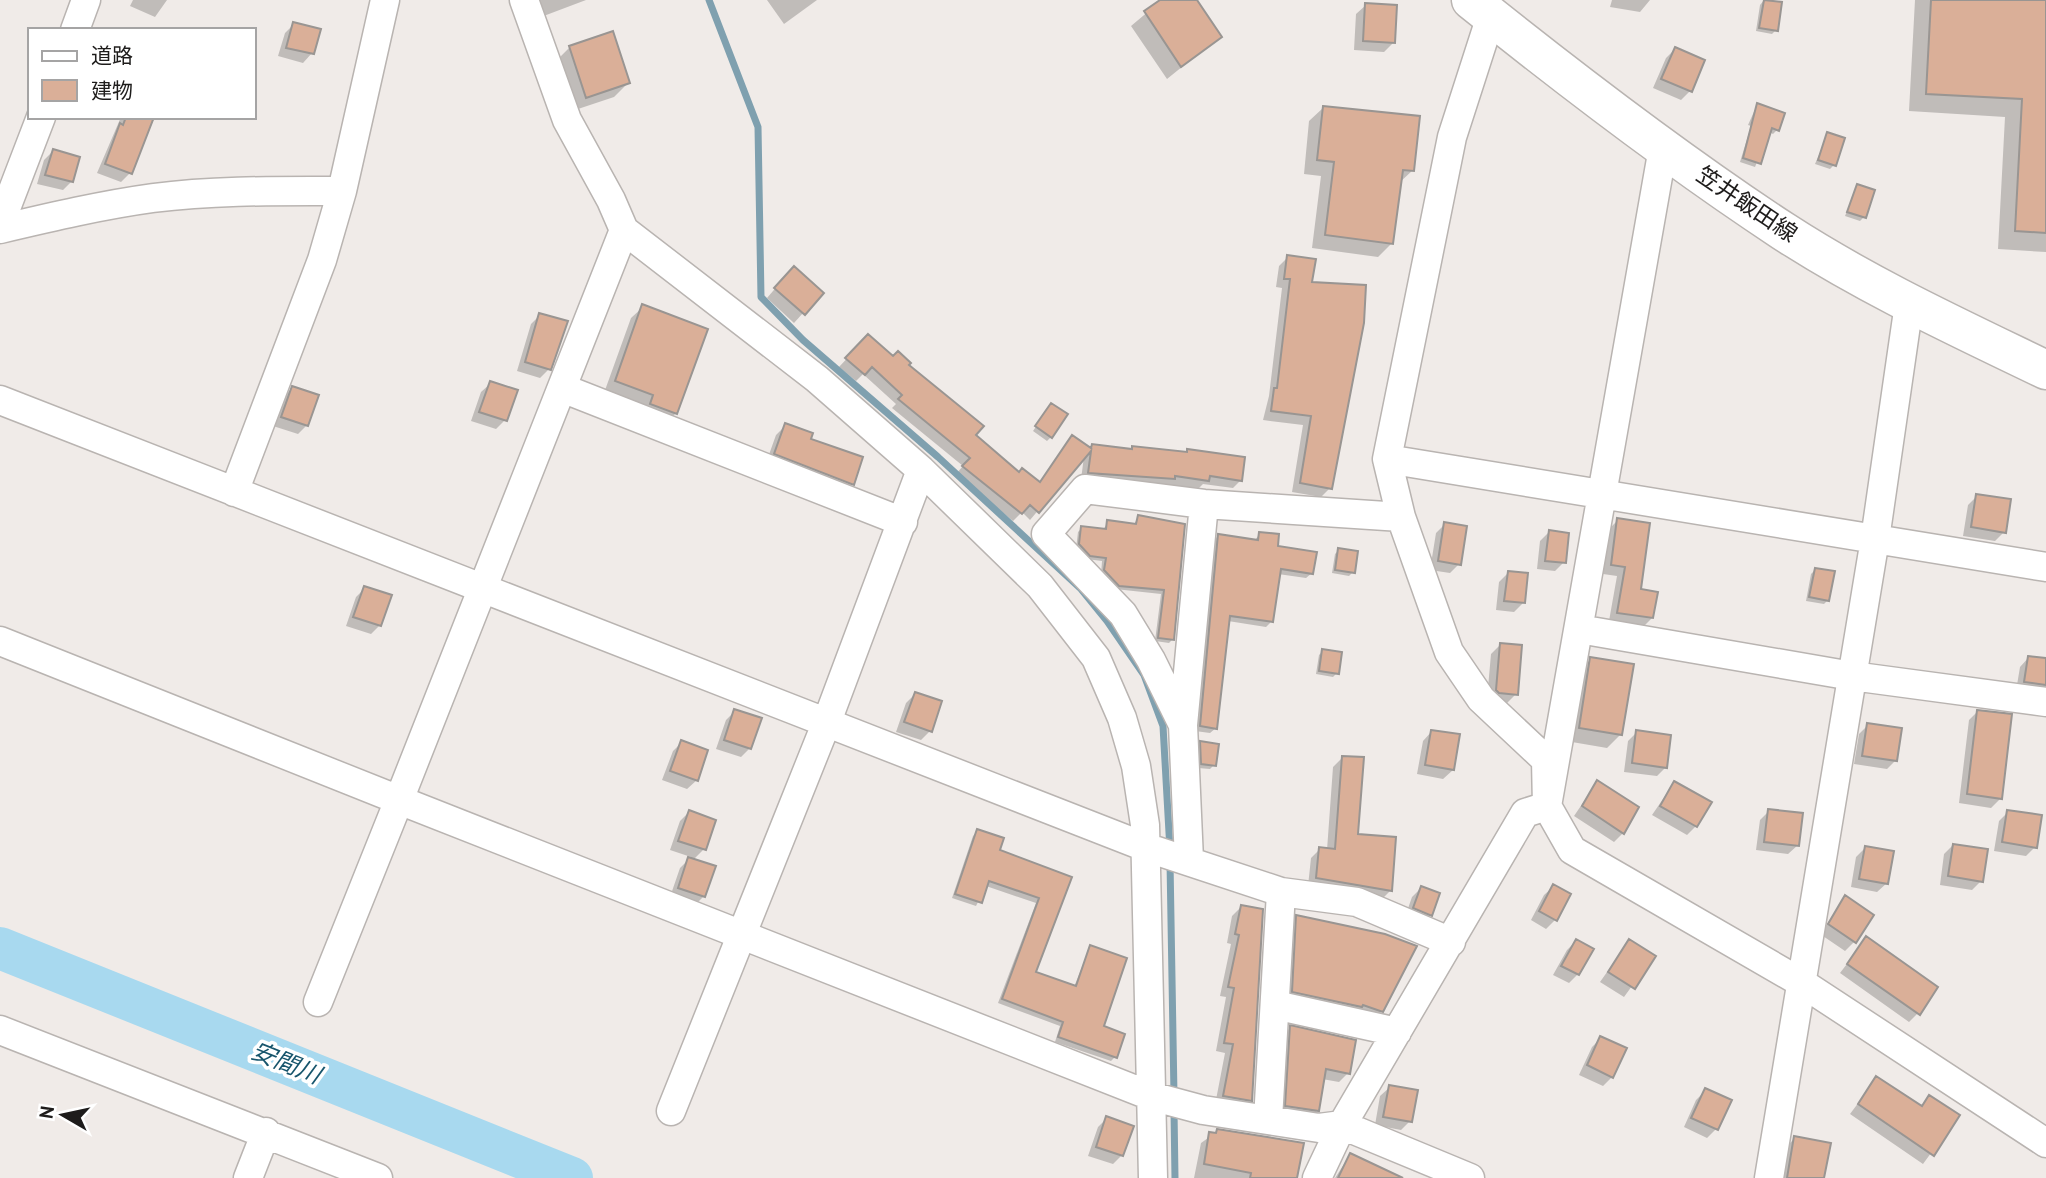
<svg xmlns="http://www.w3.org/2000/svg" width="2046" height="1178" viewBox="0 0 2046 1178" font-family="'PT Sans','Noto Sans JP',sans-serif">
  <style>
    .shadow { fill: #0003 }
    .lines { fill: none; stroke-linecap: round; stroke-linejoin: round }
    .stream { stroke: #7fa0af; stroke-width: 7 }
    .river { stroke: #a8d9ef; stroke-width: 42 }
    .building { fill: #daaf98; stroke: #999592; stroke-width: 2 }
    .street-casing { stroke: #b9b4b1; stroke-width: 31 }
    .secondary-casing { stroke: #b9b4b1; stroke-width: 41 }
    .street { stroke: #fff; stroke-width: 28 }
    .secondary { stroke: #fff; stroke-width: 38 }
    .labels { text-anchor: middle; stroke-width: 7; stroke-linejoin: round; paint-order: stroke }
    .street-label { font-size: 23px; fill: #1e1c1b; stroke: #fff }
    .water-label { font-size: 24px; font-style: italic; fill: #17556c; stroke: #fff }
  </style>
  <rect width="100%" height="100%" fill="#f0ebe8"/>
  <!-- shadow -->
  <path class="shadow" d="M133,0H167L155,17L130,6Z
    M536,0H586L541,17Z
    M767,0H817L784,24Z
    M1162,0H1195L1219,37L1167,79L1131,26Z
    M1612,0H1650L1640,12L1610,7Z
    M1764,0L1776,30L1772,34L1756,31L1760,5Z
    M1915,0H2046V252L1998,249L2005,117L1909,111Z
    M1366,5L1393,43L1384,52L1354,50L1356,14Z
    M294,24L312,53L303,63L278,56L285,33Z
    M570,47L628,83L614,97L572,111L556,61Z
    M1675,49L1703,61L1690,91L1681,100L1653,88L1666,58Z
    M1757,105L1777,130L1773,134L1769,132L1755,167L1740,162L1751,126L1748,125Z
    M1323,108L1413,170L1399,183L1392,243L1378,257L1312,248L1321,176L1304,174L1309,121Z
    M121,117H155L130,173L121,182L97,173Z
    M1828,134L1834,165L1830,169L1815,164Z
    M53,151L72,181L63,190L37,184L44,160Z
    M1857,186L1864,217L1860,221L1845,216Z
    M1288,257L1310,284L1330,488L1321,497L1292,492L1303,425L1263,420L1269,396L1282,288L1276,287L1279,266Z
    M785,277L821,293L794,323L767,298Z
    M643,307L676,413L664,425L604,393L631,318Z
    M540,315L549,369L540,378L517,371L531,324Z
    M868,336L907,366L973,435L1019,474L1038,484L1073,437L1090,449L1093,446L1130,451L1133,448L1185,454L1188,451L1241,480L1233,488L1203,484L1199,488L1081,480L1084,456L1030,520L1022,512L1013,521L956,474L963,466L892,408L896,404L863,374L856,381L839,367Z
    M491,383L505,420L496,429L471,421L481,392Z
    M292,388L307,425L298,434L273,426L283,397Z
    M1048,409L1051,437L1047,441L1033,431Z
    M786,425L808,440L852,484L843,493L766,463L776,435Z
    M1977,496L2004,532L1995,541L1963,536L1968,505Z
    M1138,517L1184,525L1173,639L1169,643L1155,641L1161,594L1115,589L1101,575L1102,561L1086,559L1076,549L1078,532L1082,528L1103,530L1108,522L1134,525Z
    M1618,520L1639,591L1652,618L1643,627L1609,621L1617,576L1603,574L1609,529Z
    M1445,524L1459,564L1450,573L1430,570L1436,533Z
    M1549,532L1564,562L1555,571L1537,569L1540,541Z
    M1260,534L1312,573L1306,578L1278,574L1272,621L1266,627L1228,621L1216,728L1210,733L1195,731L1213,541L1218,536L1254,541Z
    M1339,550L1353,572L1349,576L1332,573L1335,554Z
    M1815,570L1828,600L1824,604L1806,601L1811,574Z
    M1508,573L1523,603L1514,612L1496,610L1499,582Z
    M365,588L380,625L371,634L346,626L356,597Z
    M1500,645L1516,694L1507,703L1487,699L1491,654Z
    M1323,651L1337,673L1333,677L1316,674L1319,655Z
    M2029,657L2046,660V698L2016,691L2020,667Z
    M1591,659L1621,734L1607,748L1566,741L1577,673Z
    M915,694L930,731L921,740L896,732L906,703Z
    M735,711L750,748L741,757L716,749L726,720Z
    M1978,711L2000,799L1991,808L1959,803L1969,720Z
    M1868,725L1896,760L1887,769L1854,764L1859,734Z
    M1432,731L1453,770L1443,779L1417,774L1423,741Z
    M1637,732L1666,767L1657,776L1624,772L1628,741Z
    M682,742L697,780L687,789L662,780L673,751Z
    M1201,743L1214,765L1210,769L1198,768L1197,747Z
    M1342,758L1356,836L1394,839L1390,891L1381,900L1308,886L1311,858L1320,849L1327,850L1333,767Z
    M1597,782L1623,833L1614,842L1574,816Z
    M1674,783L1696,826L1687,835L1652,815Z
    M1769,811L1798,845L1788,854L1756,850L1760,820Z
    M689,812L714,821L704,849L693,860L704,896L695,905L670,897L680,868L691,857L670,850L680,821Z
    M2008,812L2035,847L2026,856L1994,851L1999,821Z
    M978,831L998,851L1070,878L1034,973L1074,987L1090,947L1102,1027L1115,1057L1111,1061L1055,1042L1060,1026L998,1003L1036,903L986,886L976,906L952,898L973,836Z
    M1953,845L1981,881L1972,890L1940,885L1944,854Z
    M1865,848L1887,883L1877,892L1851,887L1856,857Z
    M1554,886L1555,920L1546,929L1531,920L1544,895Z
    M1421,888L1430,915L1421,924L1405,917L1412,897Z
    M1845,898L1854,942L1845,951L1820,934Z
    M1241,907L1251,1100L1242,1109L1215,1105L1225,1053L1216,1051L1226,997L1220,996L1231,944L1227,943L1232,916Z
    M1297,917L1382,1011L1373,1020L1284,1000L1288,926Z
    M1866,939L1918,1013L1909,1022L1840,973Z
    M1576,941L1578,974L1569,983L1553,975L1567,950Z
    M1629,941L1653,957L1624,997L1600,982Z
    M1291,1027L1348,1073L1339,1082L1322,1079L1318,1110L1308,1119L1277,1115L1282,1036Z
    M1601,1038L1612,1077L1603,1086L1579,1075L1592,1047Z
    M1877,1078L1920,1107L1929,1097L1958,1116L1923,1164L1850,1114Z
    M1390,1087L1410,1121L1401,1130L1375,1125L1380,1096Z
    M1706,1090L1716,1129L1707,1138L1684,1127L1696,1100Z
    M1107,1118L1122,1155L1113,1164L1088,1156L1098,1127Z
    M1218,1131L1295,1178H1194L1201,1143Z
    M1795,1138L1823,1178H1780L1786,1147Z
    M1350,1155L1368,1178H1335Z"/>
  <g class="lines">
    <!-- stream -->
    <path class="stream" d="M709,0L758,127L761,297L803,340L938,457L1081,589L1107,621L1144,675L1163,726L1170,850
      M1170,862L1174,1095
      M1174,1110L1175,1178"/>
    <!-- river -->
    <path class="river" d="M0,948L572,1178"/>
  </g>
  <!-- building -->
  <path class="building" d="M1160,0H1197L1222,37L1181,67L1144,11Z
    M1764,0L1782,2L1778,31L1759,28Z
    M1931,0H2046V233L2015,231L2022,99L1926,94Z
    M1365,3L1397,5L1395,43L1363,41Z
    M293,22L321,29L314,54L286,48Z
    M613,31L630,83L586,98L569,46Z
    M1675,47L1705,60L1692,92L1661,79Z
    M1757,103L1785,113L1779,131L1772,128L1761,164L1743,158Z
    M1323,106L1420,116L1414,171L1403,170L1393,244L1325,235L1334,162L1317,160Z
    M126,117H154L132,174L105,164L120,123L123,125Z
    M1827,132L1845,138L1836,166L1818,160Z
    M53,149L80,157L73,182L45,175Z
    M1857,184L1875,190L1866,218L1847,212Z
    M1287,255L1316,259L1312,282L1366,285L1364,323L1332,489L1300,483L1311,416L1271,411L1274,388H1277L1290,279H1284Z
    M794,266L824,293L805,315L774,288Z
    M642,304L708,329L677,414L650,404L653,395L615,381Z
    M539,313L568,321L551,370L525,362Z
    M868,334L893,356L898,351L911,363L909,365L984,426L976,435L1019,472L1022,468L1040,482L1072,435L1091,448L1092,444L1132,449V446L1187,452V449L1245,457L1242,481L1210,476L1209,481L1175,476V479L1088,473L1091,451L1039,513L1030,505L1022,514L962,466L970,458L898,399L902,395L872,367L865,375L845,358Z
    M490,381L518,390L507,421L479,412Z
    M292,386L319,395L308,426L281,417Z
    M1051,403L1068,414L1052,438L1035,426Z
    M785,423L813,433L811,439L863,457L854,485L774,454Z
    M1976,494L2011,499L2006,533L1971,527Z
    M1138,515L1185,524L1174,640L1158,638L1164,590L1119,586L1104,570L1106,558L1090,556L1079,544L1081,526L1106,529L1107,520L1136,524Z
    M1617,518L1650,523L1641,589L1658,592L1653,618L1617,613L1625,567L1611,565Z
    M1444,522L1467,526L1461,565L1438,561Z
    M1549,530L1569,533L1566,563L1545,561Z
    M1259,532L1279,534L1278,546L1317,552L1313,574L1281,569L1273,622L1230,616L1217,729L1200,726L1218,534L1258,540Z
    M1338,548L1358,551L1355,573L1335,570Z
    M1815,568L1835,571L1829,601L1809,597Z
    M1508,571L1528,573L1525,603L1504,601Z
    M364,586L392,595L381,626L353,617Z
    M1500,643L1522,645L1518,695L1499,693L1496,690Z
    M1322,649L1342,652L1339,674L1319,671Z
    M2028,656L2046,658V685L2024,682Z
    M1590,657L1634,664L1622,735L1579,728Z
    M915,692L942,701L932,732L904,722Z
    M734,709L762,718L751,749L724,740Z
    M1977,710L2012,714L2002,799L1967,794Z
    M1867,723L1902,728L1897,761L1862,756Z
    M1431,730L1460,734L1454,770L1425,765Z
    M1636,730L1671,735L1667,768L1632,763Z
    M681,740L708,750L698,781L670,771Z
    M1200,741L1219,744L1216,766L1201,764Z
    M1342,756L1364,757L1358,834L1396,837L1392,891L1316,878L1319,847L1335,849Z
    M1597,780L1639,807L1624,834L1582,806Z
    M1674,781L1712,802L1697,827L1660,806Z
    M1768,809L1803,813L1799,846L1764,842Z
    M689,810L716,820L706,850L678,841Z
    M2007,810L2042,815L2037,848L2002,842Z
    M977,829L1004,838L1000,850L1072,877L1036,972L1076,986L1090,945L1127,958L1104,1026L1125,1034L1117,1058L1058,1037L1063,1022L1002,999L1039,898L989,881L982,903L955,894Z
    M1953,844L1988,849L1983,882L1948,876Z
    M1865,846L1894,851L1888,884L1859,879Z
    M688,857L716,866L705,897L678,888Z
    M1553,884L1571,894L1557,921L1539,911Z
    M1421,886L1440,893L1432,916L1413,908Z
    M1845,895L1874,915L1856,943L1828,924Z
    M1241,905L1263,909L1252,1101L1223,1096L1233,1044L1224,1043L1234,988L1228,987L1239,935L1235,934Z
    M1296,915L1385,934L1417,946L1383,1012L1363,1005L1362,1007L1292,992Z
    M1866,936L1938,987L1920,1015L1847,964Z
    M1576,939L1594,949L1579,975L1561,966Z
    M1629,939L1656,956L1635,989L1608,972Z
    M1290,1025L1356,1040L1350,1074L1326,1069L1319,1111L1285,1106Z
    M1600,1036L1627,1048L1613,1078L1587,1065Z
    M1876,1076L1922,1106L1929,1095L1960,1115L1934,1156L1858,1104Z
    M1389,1085L1418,1090L1412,1122L1383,1117Z
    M1705,1088L1732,1100L1718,1130L1691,1118Z
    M1106,1116L1134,1126L1123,1156L1096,1147Z
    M1217,1129L1304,1143L1297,1178H1250L1251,1173L1204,1164L1209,1132L1216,1133Z
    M1794,1136L1831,1143L1824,1178H1787Z
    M1350,1153L1403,1178H1338Z"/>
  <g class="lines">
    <!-- street casing -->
    <g class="street-casing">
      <path id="street" d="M524,0L567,120L611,200L624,230L399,800L1151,1096L1203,1110L1319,1128L1342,1125L1470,1178
        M1491,16L1452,137L1387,459L1401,517L1449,652L1481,699L1546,760L1547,806L1572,850L1802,983L2046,1143
        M75,30L86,0
        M0,224L41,117
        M0,229C51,217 102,205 153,198C216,190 279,191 342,191
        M624,230L817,379L921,470L1040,586L1096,658L1122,718L1136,766L1145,825L1153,1178
        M562,388L903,522
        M0,400L1148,848L1281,892L1357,902L1451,942
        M1387,459L2046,567
        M234,492L322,260L342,191L385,0
        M1579,629L1852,676L2046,702
        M0,641L399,800L318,1002
        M1183,725L1204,504
        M1189,860L1183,725L1151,660L1123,614L1046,534L1085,489L1204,504L1401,517
        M1275,1005L1397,1032
        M0,1030L378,1178
        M671,1111L826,724L921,470
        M1268,1120L1281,892
        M248,1178L266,1132
        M1317,1178L1342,1125L1525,813L1547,806L1663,148
        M1769,1178L1875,539L1909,304"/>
    </g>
    <!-- secondary casing -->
    <g class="secondary-casing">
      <path id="secondary" d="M1471,0C1572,81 1675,160 1783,231C1866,285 1957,327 2046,370"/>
    </g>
    <!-- street -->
    <use href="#street" class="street"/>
    <!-- secondary -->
    <use href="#secondary" class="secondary"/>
  </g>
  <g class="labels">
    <!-- street labels -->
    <g class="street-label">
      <text transform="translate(1747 204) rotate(34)" y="8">笠井飯田線</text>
    </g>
    <!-- water labels -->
    <g class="water-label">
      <text transform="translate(286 1063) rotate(22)" y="8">安間川</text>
    </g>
  </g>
  <!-- legend -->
  <rect x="28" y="28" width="228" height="91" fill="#ffffff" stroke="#a5a4a4" stroke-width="2"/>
  <rect x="42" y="51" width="35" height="10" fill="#ffffff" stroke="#a5a4a4" stroke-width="2"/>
  <text x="91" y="63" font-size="21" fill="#1e1c1b">道路</text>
  <rect x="42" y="80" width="35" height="21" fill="#daaf98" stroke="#a5a4a4" stroke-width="2"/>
  <text x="91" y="98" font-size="21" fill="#1e1c1b">建物</text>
  <!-- north arrow -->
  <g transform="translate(63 1115) rotate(279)" stroke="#ffffff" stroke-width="5" paint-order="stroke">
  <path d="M0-5L12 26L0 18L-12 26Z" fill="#1e1c1b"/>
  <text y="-10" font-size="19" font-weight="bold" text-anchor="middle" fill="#1e1c1b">N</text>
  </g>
</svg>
